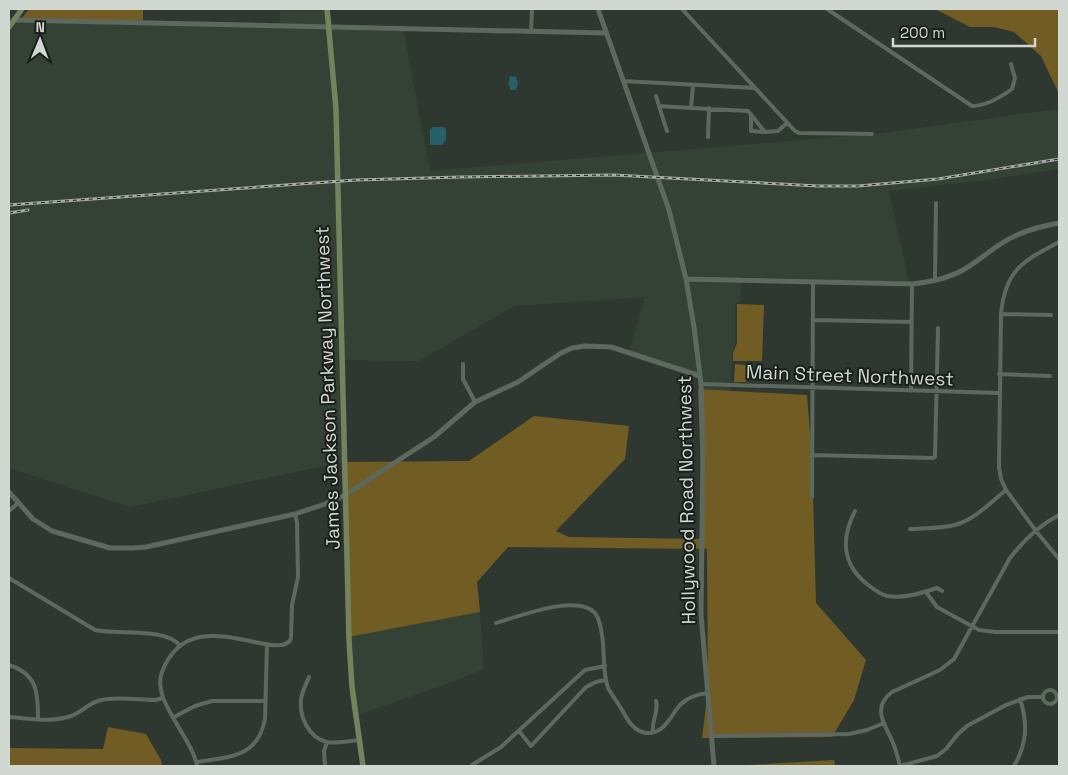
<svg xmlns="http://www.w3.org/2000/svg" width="1068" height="775" viewBox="0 0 1068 775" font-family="'Space Grotesk',sans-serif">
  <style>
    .built { fill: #344235 }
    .green { fill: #715d23 }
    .water { fill: #276168 }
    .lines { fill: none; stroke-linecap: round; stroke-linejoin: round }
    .minor { stroke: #5d685e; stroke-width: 4 }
    .tertiary { stroke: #5d685e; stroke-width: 5 }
    .secondary { stroke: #75825e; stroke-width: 5.5 }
    .rail-casing { stroke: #a5aca5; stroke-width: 3 }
    .rail { stroke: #1a1e1b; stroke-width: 1; stroke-dasharray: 4; stroke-linecap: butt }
    .labels { text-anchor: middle; stroke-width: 4; stroke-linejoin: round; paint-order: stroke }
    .street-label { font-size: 19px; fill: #d1d7d1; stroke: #1a1e1b }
  </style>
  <rect width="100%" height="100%" fill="#2f3830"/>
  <!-- built -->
  <path class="built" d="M280,9H330L333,27L403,28L430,171L876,134L1059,109V169L994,179L889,191L909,282L741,277L740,303H735V343L732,353L731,391L698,389V378L629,353L645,297L514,306L419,361L342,360L343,462L130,507L9,468V17L280,25Z
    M480,612L484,669L449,683L352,717L348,663V637Z"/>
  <!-- green -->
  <path class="green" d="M29,9H143V21L22,18Z
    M935,9H1059L1058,92L1041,56L1014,32L994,27H970Z
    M737,304L764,305L762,361H733V353L737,343Z
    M735,364L747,365L746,382H734Z
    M698,389L807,395L812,458L816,603L866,660L854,700L832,737L702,738L708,690L707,549L508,547L477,582L480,612L348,637L343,462L469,461L534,416L629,426L625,459L556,531L569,537L700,539L702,502Z
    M108,727L146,734L161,760L162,766H9V748L103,749Z
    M834,760L835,766H732Z"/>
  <!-- water -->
  <path class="water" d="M510,76L516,77L518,83L516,90H510V86H508Z
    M433,127H443L446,129V140L442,145H430V130Z"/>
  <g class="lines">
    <!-- minor -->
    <path class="minor" d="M682,9L795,131L799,133L872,134
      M827,9L972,106C987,106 1001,97 1012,89L1015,78L1011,64
      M531,32L532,9
      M623,81L755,88
      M656,96L659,106L691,108L693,85
      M659,106L667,131
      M691,108L748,111L765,132L778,131L787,123
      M751,114V131L765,132
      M708,137L709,108
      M1059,242C1023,261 1005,270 1001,314L999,467L1001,479L1006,490L1036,531L1059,559
      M935,281L936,203
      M1001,314L1051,315
      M813,320L911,322
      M463,364V379L475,402
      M999,374L1050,376
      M701,384L999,393
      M911,391L912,284
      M812,455L933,458L935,457L938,328
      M812,497L813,282
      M9,511L18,503
      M855,511C841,538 842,564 867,584C873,589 879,594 887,596C903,599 922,593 937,588L942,591
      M910,529C926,528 943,529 958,524C976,518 991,502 1006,490
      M9,578L95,630C117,635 167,627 180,646
      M926,592L937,607L979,630L995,632H1059
      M496,623C517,617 578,593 595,613C599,618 601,628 602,635C605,652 602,671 608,688C612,695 618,703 622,710C628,721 634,731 646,733C665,734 670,716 680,705C687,698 698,694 708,693
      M9,665C37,674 38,692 38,718
      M309,677C306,684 302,692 301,699C299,717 309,738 327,742C337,744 349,741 359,740
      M1043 697a7 7 0 1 1 14 0a7 7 0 1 1-14 0Z
      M9,717C28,718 52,723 71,716C82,712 90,702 101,700C117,696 140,700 156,700L163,698
      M174,717L195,706L212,701H265
      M519,731L531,746L586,687L596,682L606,680
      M653,732C651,721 659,713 656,701
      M711,736L849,734L867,730L884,723
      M196,762C228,757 258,758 265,719L267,644
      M472,765L501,747L585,670L605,666
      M197,766C192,737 151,700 162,672C190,598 277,665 291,639L292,605L298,577L297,523L295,514
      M325,766L324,751L327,742
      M900,766C898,758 896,750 893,743C885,724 871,708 892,692L940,670L954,659L1010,558C1023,541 1040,525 1059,515
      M900,766L937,756L946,749L958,734L967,726L1006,705L1028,697H1043
      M1014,766C1027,744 1028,723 1020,699"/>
    <!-- tertiary -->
    <path class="tertiary" d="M598,9L669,210L686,279L694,327L701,384L703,446L701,614L714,766
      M14,20L606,33
      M686,279L912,284C930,282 947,279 963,270C981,260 996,244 1015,236C1029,229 1044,226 1059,223
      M9,492L33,519L52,531L110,548H133L146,547L295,514L325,504L345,495L434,437L475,402L518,382L561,353L572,348L585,346L611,347L700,376"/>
    <!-- secondary -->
    <path class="secondary" d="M327,9L336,109L349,640L352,687L363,766
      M9,27L22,9"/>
    <!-- rail casing -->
    <g class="rail-casing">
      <path id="rail" d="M9,205L356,180L461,177L614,175L818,186H858L938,179L1059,159
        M9,213L28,210"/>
    </g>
    <!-- rail -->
    <use href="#rail" class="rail"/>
  </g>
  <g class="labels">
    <!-- street labels -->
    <g class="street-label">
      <text transform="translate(850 375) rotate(2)" y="7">Main Street Northwest</text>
      <text transform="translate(327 388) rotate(-92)" y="7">James Jackson Parkway Northwest</text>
      <text transform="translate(686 500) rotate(-91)" y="7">Hollywood Road Northwest</text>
    </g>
  </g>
  <!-- border -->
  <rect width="1068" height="775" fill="none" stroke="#d1d7d1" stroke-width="20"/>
  <!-- north arrow -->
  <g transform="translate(40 40) rotate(1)" stroke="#1a1e1b" stroke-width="4" paint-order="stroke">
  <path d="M0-4L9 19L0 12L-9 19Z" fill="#d1d7d1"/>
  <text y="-8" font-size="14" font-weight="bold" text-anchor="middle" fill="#d1d7d1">N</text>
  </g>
  <!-- scale -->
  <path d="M893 38v8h142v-8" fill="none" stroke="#d1d7d1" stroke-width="2.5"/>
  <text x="900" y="38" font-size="15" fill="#d1d7d1" stroke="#1a1e1b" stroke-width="4" paint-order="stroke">200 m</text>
</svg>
